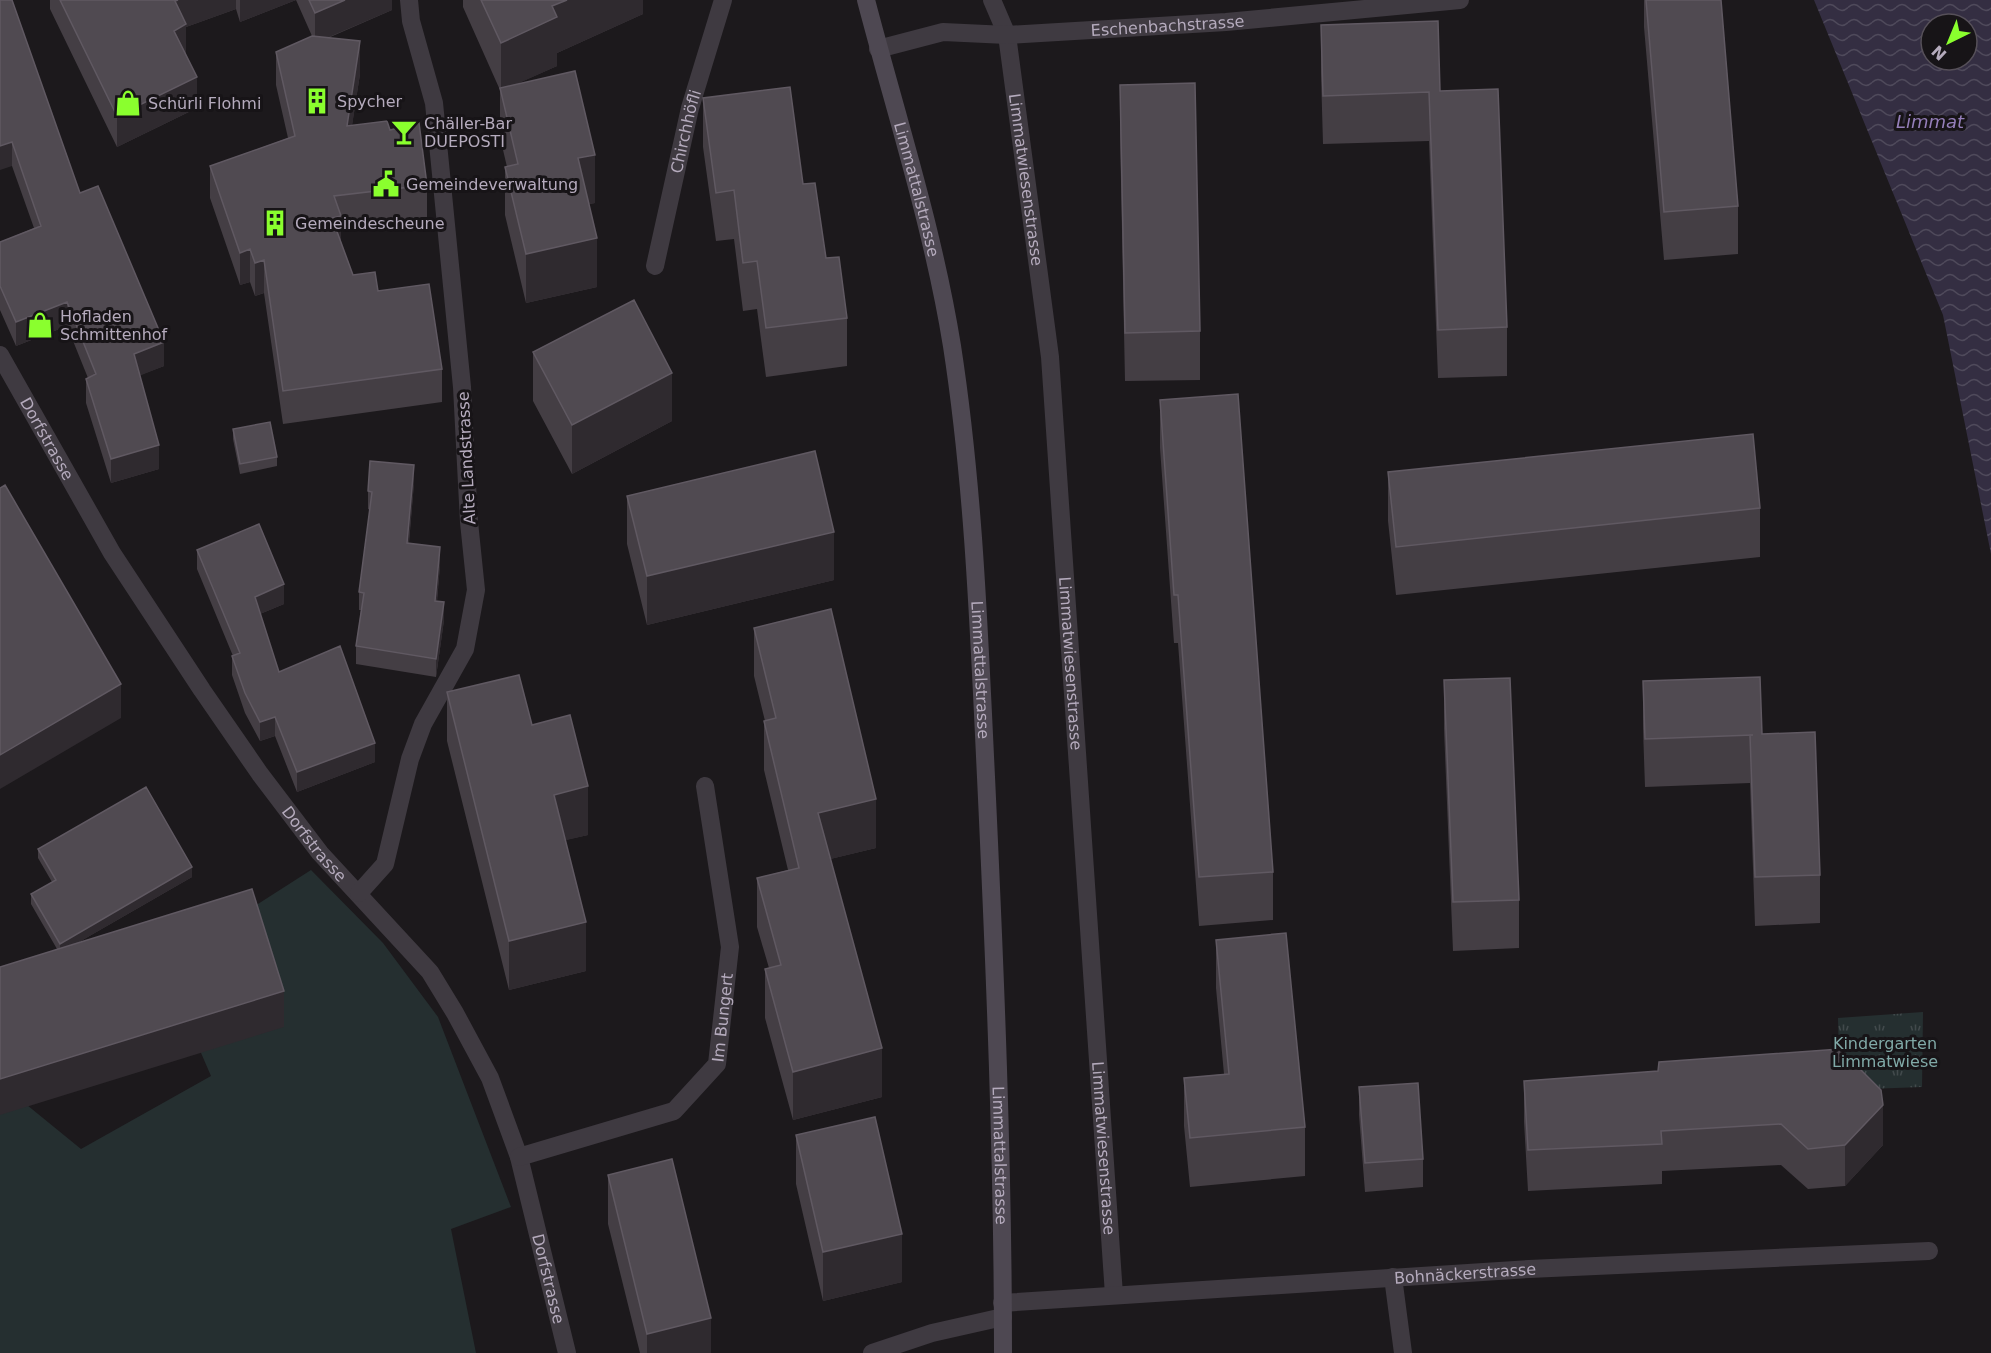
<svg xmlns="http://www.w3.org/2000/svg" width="1991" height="1353" viewBox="0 0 1991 1353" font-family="'DejaVu Sans',sans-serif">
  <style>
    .green { fill: #252f30 }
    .park { fill: url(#park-tufts) }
    .water { fill: url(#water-waves); fill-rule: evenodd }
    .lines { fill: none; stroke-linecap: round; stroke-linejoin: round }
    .street { stroke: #3f3a41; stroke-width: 18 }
    .secondary { stroke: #4e4852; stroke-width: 18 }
    .wall { fill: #443e44 }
    .shaded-wall { fill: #2f2a2f }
    .building { fill: #504a51; stroke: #605962; stroke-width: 1.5 }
    .labels { text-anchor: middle; stroke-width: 6; stroke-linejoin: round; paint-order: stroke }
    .street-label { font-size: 16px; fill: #b5abbd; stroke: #171417 }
    .poi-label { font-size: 16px; fill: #b5abbd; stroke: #171417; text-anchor: start }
    .park-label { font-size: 16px; fill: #80a9a7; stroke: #171417 }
    .water-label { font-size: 18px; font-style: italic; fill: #957fba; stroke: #171417 }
  </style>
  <defs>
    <pattern id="park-tufts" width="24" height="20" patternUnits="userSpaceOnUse" patternTransform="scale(1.5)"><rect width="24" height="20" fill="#252f30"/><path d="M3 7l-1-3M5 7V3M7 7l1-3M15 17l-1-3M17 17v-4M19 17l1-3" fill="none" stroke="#424a4c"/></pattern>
    <pattern id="water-waves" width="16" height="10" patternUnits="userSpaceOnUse" patternTransform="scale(1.5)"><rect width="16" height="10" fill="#342e42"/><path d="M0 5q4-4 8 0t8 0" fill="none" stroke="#4f4a5b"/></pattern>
  </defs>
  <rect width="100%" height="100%" fill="#1c191c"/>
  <!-- green -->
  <path class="green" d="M311,870L383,943L438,1017L511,1207L451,1229L476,1353H0V1083L81,1149L211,1076L163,965Z"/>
  <!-- park -->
  <path class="park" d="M1923,1012L1922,1087L1840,1090L1838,1018Z"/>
  <!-- water -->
  <path class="water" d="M1814,0H1991V554L1943,315ZM1931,24H1967V60H1931Z"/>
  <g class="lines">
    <!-- street -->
    <g class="street">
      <path id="s1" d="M992,0L1007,35L1050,357L1114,1295"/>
      <path id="s2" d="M878,49L943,32L1007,35L1226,22L1460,0"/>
      <path id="s3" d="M655,266L690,108L723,0"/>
      <path id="s4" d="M0,355L112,553L202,690L260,774L320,853L430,972L455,1013L490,1078L519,1157L567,1353"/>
      <path d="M359,893L385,864L410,759L423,724L465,649L476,590L469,522L462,387L434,103L411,21L409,0"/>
      <path id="s5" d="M519,1157L674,1111L717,1064L730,947L705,786"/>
      <path d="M1393,1277L1403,1353"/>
      <path id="s6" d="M1002,1303L1529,1269L1929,1251"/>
      <path d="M872,1353L932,1333L1003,1317"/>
    </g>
    <!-- secondary -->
    <path class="secondary" id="s7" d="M866,0C896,115 933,228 952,346C974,489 979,633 986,777C995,969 1003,1161 1003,1353"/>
  </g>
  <!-- wall -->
  <path class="wall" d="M0,0L80,193L164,366L140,375L159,469L111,483L86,403V379L88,378L67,326L16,346L0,310V242L34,228L12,166Z
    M50,0H392V10L328,38L360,74L352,125L390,130L427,185V217L341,228V243L353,275L378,291L442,369V402L283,424L264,293L255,296L250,282L240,285L210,198V166L288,138L276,85V52L312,36L296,0L240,22L236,9L186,27V55L197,108L117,147L50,9Z
    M463,0H643V14L557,53V66L516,84L595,203L589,204L597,287L526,303L505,215V167H507L500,137V90L463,7Z
    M1644,0H1721L1738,206V254L1664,260L1644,27Z
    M1321,25L1440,91L1507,327V376L1438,378L1429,141L1323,144L1321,74Z
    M1120,85L1200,331V380L1125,381L1120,133Z
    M703,98L803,184L826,258L847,318V366L766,377L757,309L743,311L734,239L716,241L703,147Z
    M533,352L672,421L572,474L533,401Z
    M1160,400L1273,872V920L1199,926L1178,643H1174L1160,448Z
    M233,429L277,457V466L240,474L233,439Z
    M1388,472L1760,508V557L1396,595L1388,521Z
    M414,483L409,543L440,565L437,602L444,620L436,677L356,664V646L361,610H359V592L370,510L368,509V491Z
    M627,496L834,580L647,625L627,544Z
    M197,550L284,604L260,614L279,672L375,762L297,792L275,736L260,741L245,713L232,675V656H233L197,569Z
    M754,628L876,848L830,859L882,1097L793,1120L765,1018V969L769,968L757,927V878L788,870L764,770V721H765L754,676Z
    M1444,680L1519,900V948L1453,951L1444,729Z
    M1643,681L1762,734L1820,875V923L1755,926L1750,783L1645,787L1643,729Z
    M447,692L532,725L588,835L565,840L586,971L509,990L447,741Z
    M38,849L192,877L79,942L284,1027L57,949L31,904V894L52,882L38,858Z
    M1216,940L1305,1127V1176L1190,1187L1184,1126V1078L1224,1074L1216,988Z
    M1658,1071L1883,1145L1845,1186L1808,1189L1781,1165L1662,1171V1184L1528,1191L1524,1122V1081Z
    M1359,1087L1423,1159V1187L1365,1192L1359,1115Z
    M796,1135L902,1282L823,1301L796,1184Z
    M608,1175L711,1353H640L608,1224Z"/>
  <!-- shaded-wall -->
  <path class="shaded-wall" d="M178,0H236V9L186,27V55L174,61L175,1Z
    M240,0H296L240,22Z
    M345,0H392V10L315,43V13Z
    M566,0H643V14L557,53V66L501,91V43L552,6Z
    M360,41V74L347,158V126Z
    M197,77V108L117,147V116Z
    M12,142V166L0,170V146Z
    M595,155V203L578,206V158Z
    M341,216V248L332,218Z
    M597,238V287L526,303V254Z
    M250,249V282L240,285V253Z
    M264,260V293L255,296V263Z
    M67,302V326L16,346V322Z
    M164,342V366L134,378V354Z
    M672,373V421L572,474V425Z
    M159,445V469L111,483V459Z
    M414,465V483L407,561V543Z
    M834,532V580L647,625V576Z
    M440,547V565L435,619V601Z
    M284,584V604L255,616V597Z
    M444,602V620L436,677V659Z
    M121,684V718L0,789V755Z
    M275,717V736L260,741V722Z
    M375,743V762L297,792V772Z
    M588,786V835L554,843V795Z
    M876,799V848L818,862V813Z
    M192,867V877L60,953V944Z
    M586,922V971L509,990V941Z
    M284,991V1027L0,1115V1079Z
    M882,1048V1097L793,1120V1072Z
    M1883,1105V1145L1845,1186V1145Z
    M902,1234V1282L823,1301V1252Z
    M711,1318V1353H647V1334Z"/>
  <!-- building -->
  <path class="building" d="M0,0H12L80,193L98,186L164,342L134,354L159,445L111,459L86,379L96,374L67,302L16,322L0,286V242L41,226L12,142L0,146Z
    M60,0H178L175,1L186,24L174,31L197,77L117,116Z
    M309,0H345L315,13Z
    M481,0H567L552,6L557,17L501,43Z
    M1646,0H1721L1738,206L1664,212Z
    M1438,21L1440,91L1498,89L1507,327L1438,330L1429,92L1323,96L1321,25Z
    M312,36L360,41L347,126L387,121L390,130L419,123L427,185L334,196L341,216L332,218L353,275L375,272L378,291L429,284L442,369L283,391L264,260L255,263L250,249L240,253L210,166L295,136L276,52Z
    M575,71L595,155L578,158L597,238L526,254L505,167L518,164L500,88Z
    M1195,83L1200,331L1125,333L1120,85Z
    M790,87L803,184L815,183L826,258L839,257L847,318L766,328L757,261L743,263L734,190L716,193L703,98Z
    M634,300L672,373L572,425L533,352Z
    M1238,394L1273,872L1199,877L1178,595H1174L1160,400Z
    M270,422L277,457L240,464L233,429Z
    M1753,434L1760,508L1396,547L1388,472Z
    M815,451L834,532L647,576L627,496Z
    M370,461L414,465L407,543L440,547L435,601L444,602L436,659L356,646L364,593L359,592L372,492L368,491Z
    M5,485L121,684L0,755V488Z
    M259,524L284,584L255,597L279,672L340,646L375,743L297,772L275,717L260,722L245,693L232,656L240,653L197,550Z
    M831,609L876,799L818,813L882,1048L793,1072L765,969L781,965L757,878L799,868L764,721L776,718L754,628Z
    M519,675L532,725L570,715L588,786L554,795L586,922L509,941L447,692Z
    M1760,677L1762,734L1815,732L1820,875L1755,877L1750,735H1753L1645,739L1643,681Z
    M1510,678L1519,900L1453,902L1444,680Z
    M146,787L192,867L60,944L31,894L56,880L38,849Z
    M252,889L284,991L0,1079V967Z
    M1286,933L1305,1127L1190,1138L1184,1078L1229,1074L1216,940Z
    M1840,1049L1881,1090L1883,1105L1845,1145L1808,1149L1781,1124L1661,1131L1662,1144L1528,1150L1524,1081L1658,1071L1659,1062Z
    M1418,1083L1423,1159L1365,1163L1359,1087Z
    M875,1117L902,1234L823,1252L796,1135Z
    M672,1159L711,1318L647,1334L608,1175Z"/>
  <!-- icons -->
  <defs>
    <g id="building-bare" transform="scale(2.07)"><path d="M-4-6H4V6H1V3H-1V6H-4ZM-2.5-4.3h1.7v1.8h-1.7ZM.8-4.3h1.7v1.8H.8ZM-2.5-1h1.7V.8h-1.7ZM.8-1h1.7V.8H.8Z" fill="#8aff2e" stroke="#171417" stroke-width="2.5" paint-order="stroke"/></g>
    <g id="shop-bare" transform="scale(2.07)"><path d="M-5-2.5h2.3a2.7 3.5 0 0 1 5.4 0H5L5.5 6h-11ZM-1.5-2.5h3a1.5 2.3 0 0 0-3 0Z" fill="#8aff2e" stroke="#171417" stroke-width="2.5" paint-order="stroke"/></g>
    <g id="bar-bare" transform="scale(2.07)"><path d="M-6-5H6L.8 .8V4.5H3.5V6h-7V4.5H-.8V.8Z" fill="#8aff2e" stroke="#171417" stroke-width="2.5" paint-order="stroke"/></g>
    <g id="civic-bare" transform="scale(2.07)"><path d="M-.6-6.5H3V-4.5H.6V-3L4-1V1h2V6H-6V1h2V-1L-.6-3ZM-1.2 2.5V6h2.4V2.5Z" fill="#8aff2e" stroke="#171417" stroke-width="2.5" paint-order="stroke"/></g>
  </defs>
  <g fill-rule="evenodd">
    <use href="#building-bare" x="317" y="101"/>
    <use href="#shop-bare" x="128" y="103"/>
    <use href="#bar-bare" x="404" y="132"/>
    <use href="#civic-bare" x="386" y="184"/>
    <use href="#building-bare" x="275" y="223"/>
    <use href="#shop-bare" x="40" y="325"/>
  </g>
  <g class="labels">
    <!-- street labels -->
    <g class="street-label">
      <text dy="6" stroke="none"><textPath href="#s2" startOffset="292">Eschenbachstrasse</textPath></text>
      <text dy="6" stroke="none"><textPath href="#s3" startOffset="138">Chirchhöfli</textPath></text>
      <text dy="6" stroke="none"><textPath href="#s1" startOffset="184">Limmatwiesenstrasse</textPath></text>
      <text dy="6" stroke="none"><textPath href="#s7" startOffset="196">Limmattalstrasse</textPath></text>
      <text dy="6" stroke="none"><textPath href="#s4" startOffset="96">Dorfstrasse</textPath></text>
      <text transform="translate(466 458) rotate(-93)" y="6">Alte Landstrasse</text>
      <text dy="6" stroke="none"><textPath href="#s1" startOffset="670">Limmatwiesenstrasse</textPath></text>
      <text dy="6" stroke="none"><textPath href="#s7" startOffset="682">Limmattalstrasse</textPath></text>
      <text dy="6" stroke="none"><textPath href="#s4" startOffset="582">Dorfstrasse</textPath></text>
      <text dy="6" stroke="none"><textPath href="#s5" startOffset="272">Im Bungert</textPath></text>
      <text dy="6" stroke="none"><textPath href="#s1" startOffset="1156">Limmatwiesenstrasse</textPath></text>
      <text dy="6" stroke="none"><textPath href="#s7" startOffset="1168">Limmattalstrasse</textPath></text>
      <text dy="6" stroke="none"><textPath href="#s6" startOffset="464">Bohnäckerstrasse</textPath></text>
      <text dy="6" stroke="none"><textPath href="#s4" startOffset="1086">Dorfstrasse</textPath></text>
    </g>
    <!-- poi labels -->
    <g class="poi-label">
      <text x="337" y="107">Spycher</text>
      <text x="148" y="109">Schürli Flohmi</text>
      <text x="424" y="129">Chäller-Bar<tspan x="424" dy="18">DUEPOSTI</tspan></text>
      <text x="406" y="190">Gemeindeverwaltung</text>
      <text x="295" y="229">Gemeindescheune</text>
      <text x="60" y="322">Hofladen<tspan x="60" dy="18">Schmittenhof</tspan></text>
    </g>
    <!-- park labels -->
    <g class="park-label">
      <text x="1885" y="1049">Kindergarten<tspan x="1885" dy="18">Limmatwiese</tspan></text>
    </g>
    <!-- water labels -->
    <g class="water-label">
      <text x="1930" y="128">Limmat</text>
    </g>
  </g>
  <!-- north arrow -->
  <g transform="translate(1949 42) rotate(223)"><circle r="28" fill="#171417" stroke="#565059" stroke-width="1.5"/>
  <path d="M0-4.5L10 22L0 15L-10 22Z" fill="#8aff2e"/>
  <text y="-9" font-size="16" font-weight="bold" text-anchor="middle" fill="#b5abbd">N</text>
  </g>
</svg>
